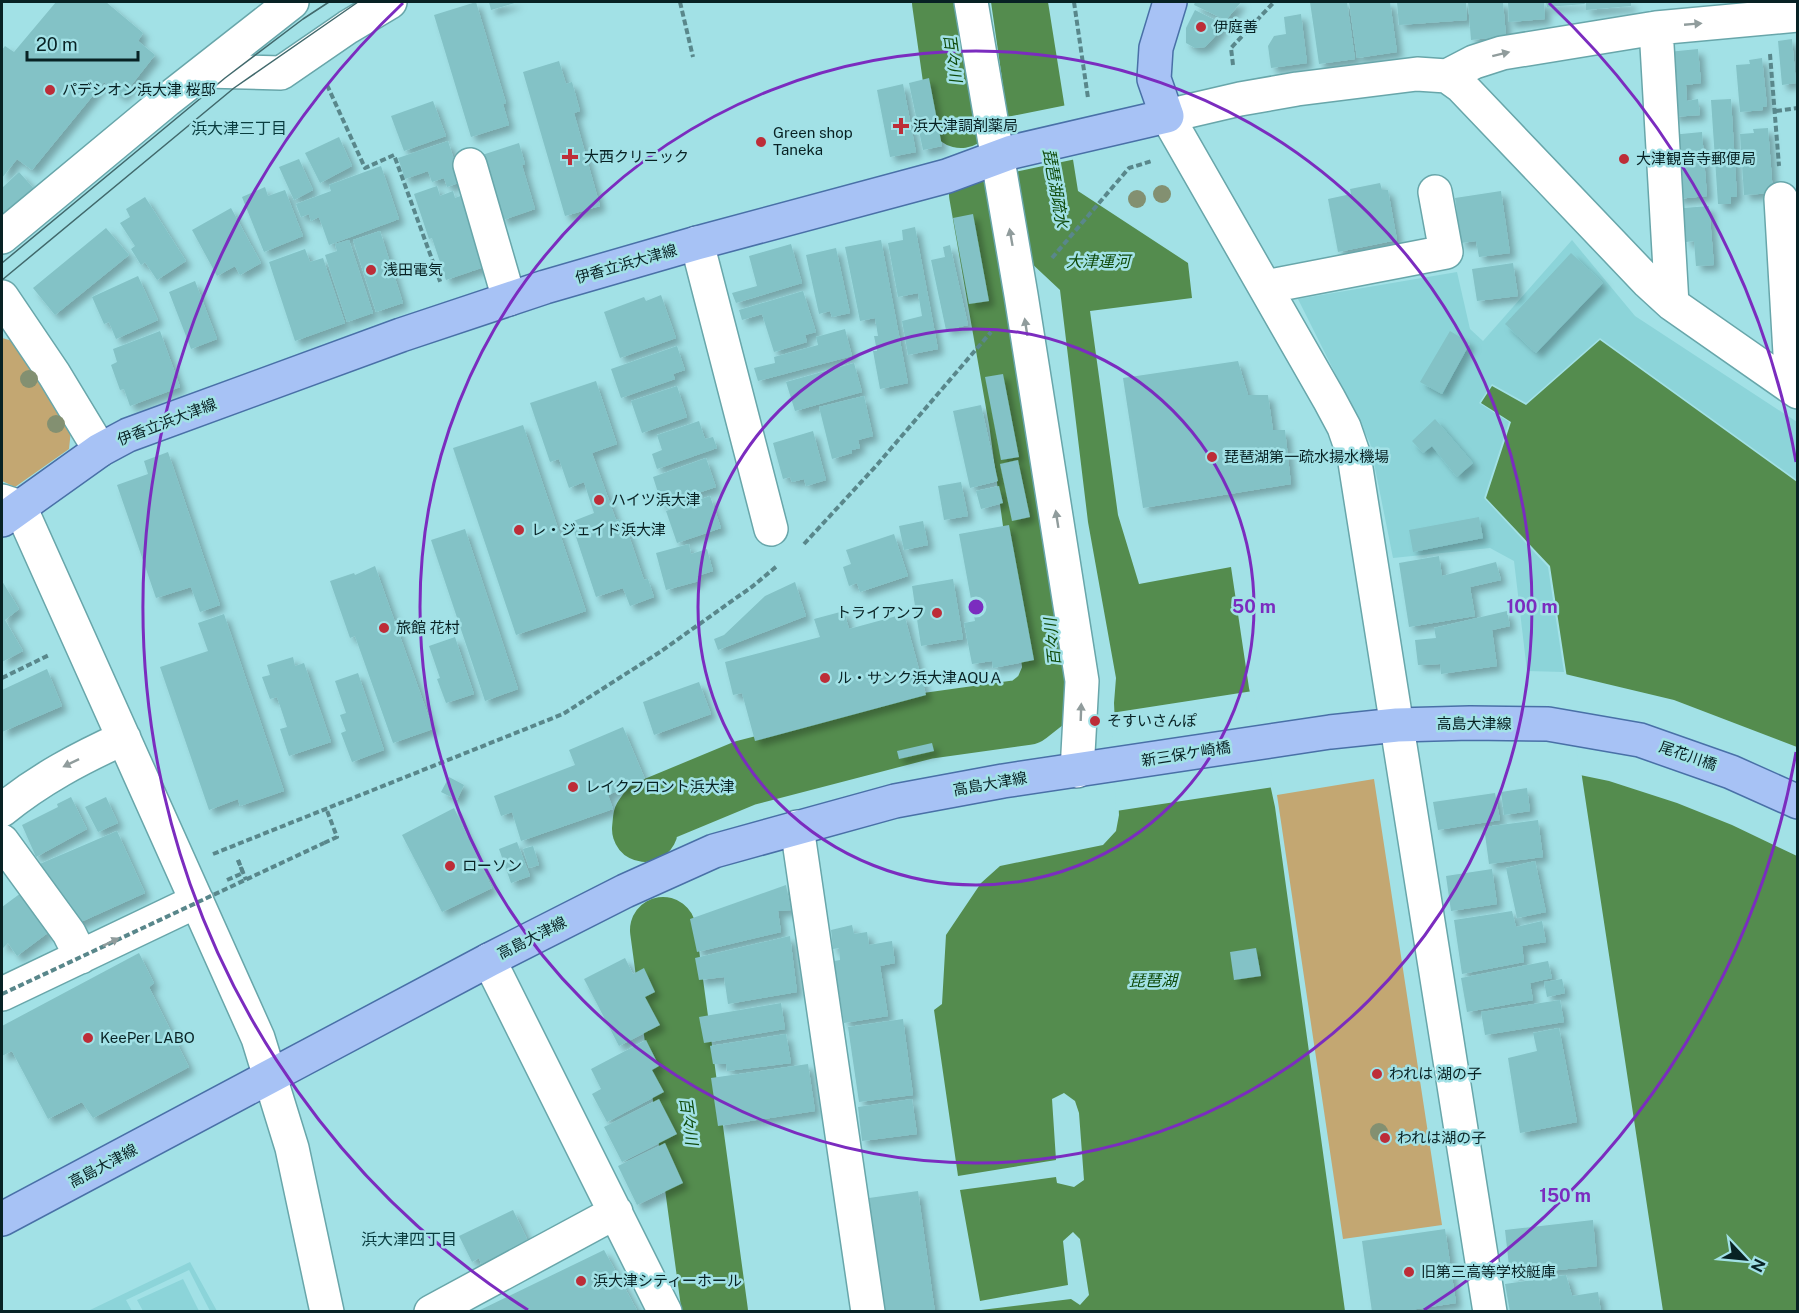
<svg xmlns="http://www.w3.org/2000/svg" width="1799" height="1313" viewBox="0 0 1799 1313" font-family="'Public Sans','Noto Sans JP',sans-serif">
  <style>
    .built { fill: #8cd4d9 }
    .green { fill: #c3a772 }
    .water { fill: #548c4e }
    .pier { fill: #a2e1e6 }
    .lines { fill: none; stroke-linecap: round; stroke-linejoin: round }
    .river { stroke: #548c4e; stroke-width: 66 }
    .building { fill: #83c2c6; filter: url(#shadow) }
    .minor-casing { stroke: #68a6aa; stroke-width: 36 }
    .major-casing { stroke: #4970a7; stroke-width: 36 }
    .path { stroke: #59878b; stroke-width: 4; stroke-dasharray: 6 3; stroke-linecap: butt }
    .minor { stroke: #fff; stroke-width: 33 }
    .major { stroke: #a7c2f5; stroke-width: 33 }
    .tram { stroke: #41696c; stroke-width: 1.5 }
    .path-bridge { stroke: #59878b; stroke-width: 4; stroke-dasharray: 6 3; stroke-linecap: butt }
    .tree { fill: #839071 }
    .oneway { fill: #909c9c }
    .ring { fill: none; stroke: #7b2cbf; stroke-width: 3 }
    .poi-dot { fill: #bd2d38; stroke: #a2e1e6; stroke-width: 2 }
    .labels { text-anchor: middle; stroke-width: 5; stroke-linejoin: round; paint-order: stroke }
    .poi-label { font-size: 15px; fill: #082224; stroke: #a2e1e6; text-anchor: start }
    .street-label { font-size: 15px; fill: #082224; stroke: #a2e1e6 }
    .water-label { font-size: 16px; font-style: italic; fill: #0f4a0a; stroke: #a2e1e6 }
    .neighbourhood-label { font-size: 16px; fill: #0a3d40; stroke: #a2e1e6 }
    .centre { fill: #7b2cbf; stroke: #a2e1e6; stroke-width: 3 }
    .ring-label { font-size: 18px; text-anchor: middle; font-weight: bold; fill: #7b2cbf; stroke: #a2e1e6; stroke-width: 5; stroke-linejoin: round; paint-order: stroke }
  </style>
  <defs>
    <filter id="shadow"><feDropShadow dx="5.5" dy="5.5" stdDeviation="3" flood-color="#0004"/></filter>
  </defs>
  <rect width="100%" height="100%" fill="#a2e1e6"/>
  <!-- built -->
  <path class="built" d="M1572,240L1635,316L1797,422V480L1600,338L1526,403L1492,384L1479,403L1509,422L1484,498L1548,567L1564,672L1527,671L1514,561L1490,548L1393,558L1370,443L1298,299L1457,272L1470,329L1483,341Z
    M190,1262L217,1311H210L189,1270L126,1300L132,1311H88Z
    M183,1279L199,1311H143L137,1300Z"/>
  <!-- green -->
  <path class="green" d="M2,338L13,341L71,430L69,449L15,487L2,481Z
    M1374,779L1442,1225L1343,1239L1277,795Z"/>
  <!-- water -->
  <path class="water" d="M991,2H1048L1078,191L1188,263L1192,298L1090,311L1118,515L1139,584L1231,567L1249,688L1275,807L1345,1311H981V1310L1071,1299L1080,1305L1089,1295L1080,1239L1073,1232L1063,1241L1068,1285L980,1301L960,1190L1056,1177L1057,1183L1074,1187L1084,1180L1079,1113L1075,1101L1064,1093L1052,1099L1056,1160L958,1176L934,1010L942,1004L946,935L981,883L1000,866L1103,845L1116,831L1119,815L1114,703L1116,678L1088,522L1060,290L1028,260Z
    M1600,340L1797,482V1311H1663L1550,566L1486,498L1511,422L1481,403L1492,386L1526,405Z"/>
  <!-- pier -->
  <path class="pier" d="M1067,105L1076,159L1015,172L1007,117Z
    M1565,674L1674,700L1797,747V856L1732,825L1677,803L1609,781L1580,775Z
    M1253,691L1274,787L1116,811L1111,713Z"/>
  <g class="lines">
    <!-- river -->
    <path class="river" d="M945,2L961,115
      M645,829L646,819L651,812L745,773L926,726L1026,712L1045,697L1056,672L1048,611L1022,422L982,194
      M663,930L715,1312"/>
  </g>
  <!-- building -->
  <path class="building" d="M56,2H106L143,33L138,41L155,55L122,97L104,82L32,170L17,159L2,178V50L5,46L14,52Z
    M476,2L506,103L503,104L509,125L471,137L434,15Z
    M489,2H518L491,10Z
    M1195,2H1241L1226,20L1194,5Z
    M1310,2H1347L1355,59L1319,64Z
    M1349,2H1390L1397,52L1357,58Z
    M1397,2H1466L1467,20L1399,25Z
    M1468,2H1503L1506,36L1471,40Z
    M1508,2H1544L1545,19L1509,22Z
    M1546,2H1584L1585,4L1547,7Z
    M1586,2H1631V6L1586,10Z
    M1195,10L1223,24L1219,32L1205,47L1195,48L1186,43V28Z
    M1301,14L1307,63L1271,68L1268,46L1274,36L1286,34L1284,17Z
    M1792,39L1796,83L1782,85L1778,41Z
    M1698,49L1701,83L1686,85L1687,101L1698,99L1700,115L1673,117L1668,52Z
    M1762,58L1767,106L1763,107V110L1740,112L1736,65L1750,64L1749,60Z
    M559,61L566,84L572,82L580,111L574,113L600,206L565,216L523,72Z
    M929,78L942,146L923,150L909,83Z
    M903,84L916,152L890,157L877,90Z
    M1731,99L1737,197H1731V204H1718L1711,100Z
    M433,101L446,136L404,151L391,116Z
    M1768,128L1773,193L1744,195L1740,134L1754,133L1753,129Z
    M1702,132L1707,196L1677,199L1671,135Z
    M339,137L352,166L320,183L305,153Z
    M448,141L461,182L447,187L444,178L432,182L428,171L405,179L398,158Z
    M519,143L525,164L522,165L535,209L503,220L476,157Z
    M299,159L313,190L294,200L279,167Z
    M381,166L399,219L329,245L319,217L311,221L309,214L301,217L296,204L331,191L329,185Z
    M19,172L36,191L2,218V188Z
    M1380,183L1382,190H1388L1397,240L1338,252L1328,199L1351,194L1350,189Z
    M437,186L440,196L453,191L455,198L466,194L490,265L446,280L432,238L429,239L414,194Z
    M265,187L268,196L285,190L303,236L264,252L242,197Z
    M1501,191L1510,253L1479,257L1476,241L1461,243L1455,198Z
    M145,197L186,261L157,280L145,262L141,265L131,249L135,246L120,223L130,217L126,209Z
    M1709,206L1714,265L1696,266L1694,241L1686,242L1683,208Z
    M231,208L261,263L240,275L235,266L217,276L192,230Z
    M973,214L989,301L969,304L953,218Z
    M915,227L938,349L908,355L902,321L922,316L918,293L898,297L888,243L903,240L902,230Z
    M106,228L129,255L55,315L33,288Z
    M380,231L403,303L376,312L353,240Z
    M349,240L373,313L347,322L325,255L337,251L335,244Z
    M881,240L908,383L880,389L873,351H877L874,336H878L875,318L860,321L845,247Z
    M791,244L802,283L736,303L732,293L757,286L749,256Z
    M950,245L968,325L946,330L931,260L945,257L943,247Z
    M836,248L850,313L832,317L830,311L819,314L806,255Z
    M305,249L310,262L323,258L345,323L295,341L269,262Z
    M1571,253L1603,283L1536,353L1505,324Z
    M1513,263L1518,296L1477,301L1472,269Z
    M138,276L158,320L116,339L109,322L104,324L92,297Z
    M195,281L217,339L191,349L169,292Z
    M803,291L816,332L805,335L807,342L774,352L762,314L742,320L739,310Z
    M661,295L676,338L620,358L604,312L644,297L646,301Z
    M845,329L852,356L758,381L754,368L775,363L774,357L818,345L816,337Z
    M160,331L180,387L130,406L124,389L120,390L111,365L117,362L113,349Z
    M1450,331L1470,343L1442,394L1420,382Z
    M677,346L685,370L673,374L675,379L621,398L611,369Z
    M1238,361L1248,395H1268L1273,430H1285L1291,484L1143,508L1123,378Z
    M854,363L862,392L795,411L786,382Z
    M1003,374L1019,457L1001,460L985,377Z
    M596,381L617,444L592,453L616,520L619,519L624,531L627,530L644,580L648,579L654,597L630,606L623,588L596,597L571,522L594,513L584,482L569,488L559,459L550,462L530,403Z
    M677,386L687,417L642,433L631,401Z
    M864,396L873,436L858,440L860,448L852,450V453L832,459L819,407Z
    M981,405L998,481L970,488L953,411Z
    M1435,419L1473,463L1457,477L1432,446L1423,453L1412,441Z
    M699,421L705,439L713,437L717,448L657,469L652,454L662,450L657,435Z
    M523,425L586,611L516,635L453,448Z
    M813,431L826,480L806,486L804,479L792,482L790,477L783,479L773,443Z
    M168,452L220,605L200,612L191,587L156,598L117,485L148,474L144,461Z
    M706,458L716,487L662,505L653,477Z
    M1018,460L1030,517L1012,521L1000,464Z
    M961,482L968,516L944,520L938,486Z
    M999,486L1003,503L981,509L976,491Z
    M710,496L721,528L677,543L666,511Z
    M1479,517L1483,538L1413,552L1409,530Z
    M923,521L928,545L904,550L899,526Z
    M1009,525L1034,660L993,668L992,661L972,664L964,623L975,621L959,534Z
    M465,529L518,689L485,701L431,540Z
    M894,534L908,576L860,592L857,583L849,586L843,567L851,564L846,550Z
    M689,544L691,554L707,549L713,571L697,576L699,581L666,590L656,553Z
    M1439,556L1442,576L1496,562L1501,580L1470,587L1475,616L1409,627L1399,563Z
    M375,566L433,729L393,743L355,636L350,638L330,581L354,573L355,575Z
    M953,579L963,639L921,646L912,586Z
    M2,581L19,609L5,620L23,651L2,662Z
    M795,582L806,616L718,650L714,639L724,635L765,596Z
    M844,611L849,629L904,614L926,695L755,741L742,693L733,695L725,662L820,637L814,619Z
    M1507,611L1510,626L1492,630L1497,666L1441,674L1440,664L1418,665L1415,640L1436,638L1434,628Z
    M224,614L284,791L240,806L238,799L209,810L160,667L208,651L198,623Z
    M455,637L474,694L446,703L437,679L440,678L429,646Z
    M293,657L295,666L304,663L331,742L289,756L280,729L287,727L277,697L270,699L262,677L270,675L267,665Z
    M47,669L62,706L2,732V690Z
    M358,673L384,750L352,762L341,733L346,731L340,715L346,713L335,681Z
    M699,682L711,714L654,735L643,702Z
    M623,727L645,779L608,795L613,809L521,841L512,812L501,816L494,796L575,765L569,750Z
    M932,743L934,751L899,759L897,751Z
    M449,777L464,785L457,800L441,792Z
    M1527,788L1530,811L1504,815L1501,792Z
    M1495,793L1500,820L1438,830L1433,802Z
    M71,797L87,829L36,857L22,825L58,807L57,804Z
    M106,797L118,823L98,832L85,807Z
    M454,808L492,888L442,912L402,835Z
    M1538,820L1543,857L1489,864L1484,827Z
    M117,831L145,893L72,926L35,866Z
    M517,842L530,876L511,883L499,849Z
    M533,846L539,865L529,868L523,849Z
    M1535,861L1546,912L1517,918L1506,868Z
    M1492,869L1497,904L1451,911L1446,876Z
    M786,885L791,910L778,911L781,932L697,952L690,919Z
    M21,893L49,932L17,956L8,943L2,949V907Z
    M1512,911L1516,927L1542,921L1546,942L1522,946L1524,962L1462,974L1454,920Z
    M852,925L854,934L867,932L869,945L892,941L895,963L880,966L888,1016L844,1023L834,961L840,960L839,948L833,949L831,930Z
    M790,936L797,992L728,1004L724,977L699,980L695,958Z
    M1256,948L1261,976L1234,980L1230,952Z
    M139,953L154,983L149,987L189,1067L93,1118L82,1102L48,1119L12,1051L2,1056V1026Z
    M625,958L633,974L644,968L655,992L645,997L660,1025L619,1046L584,979Z
    M1548,961L1552,978L1530,983L1533,1000L1467,1012L1461,978Z
    M1562,979L1565,993L1547,997L1544,982Z
    M1560,1000L1564,1022L1485,1035L1481,1012Z
    M781,1003L785,1029L704,1043L699,1017Z
    M903,1019L913,1095L859,1102L848,1027Z
    M1559,1028L1577,1122L1520,1133L1508,1058L1537,1051L1533,1033Z
    M786,1034L791,1063L727,1071L726,1064H713L710,1046Z
    M646,1040L659,1066L652,1070L664,1092L607,1122L592,1094L601,1089L591,1069Z
    M808,1064L815,1111L718,1126L711,1078Z
    M659,1099L677,1134L622,1162L604,1127Z
    M912,1099L917,1134L862,1141L858,1107Z
    M665,1143L683,1183L637,1205L618,1166Z
    M918,1191L935,1312H885L869,1198Z
    M513,1210L528,1241L481,1264L479,1258L472,1262L459,1236Z
    M1593,1220L1597,1266L1510,1275L1505,1230Z
    M1445,1229L1456,1303L1397,1312H1372L1362,1241Z
    M604,1250L638,1312H476Z
    M1566,1275L1572,1296L1598,1292L1601,1312H1510L1505,1284Z"/>
  <g class="lines">
    <!-- minor casing -->
    <g class="minor-casing">
      <path id="minor" d="M971,2L1021,295L1082,681L1077,771
        M1656,28L1672,304
        M205,71L281,73L348,27L390,2
        M1447,76L1474,62L1502,53L1656,28L1798,15
        M470,165L509,299
        M1781,199L1792,388
        M2,237L167,100L292,2
        M697,243L771,529
        M1265,287L1446,252L1435,192
        M2,297L54,374L100,450
        M2,501L20,507L258,1038L292,1148L327,1312
        M2,810C40,779 80,758 124,738
        M797,827L868,1312
        M2,841L69,933L81,957
        M489,960L665,1312
        M2,994L197,901
        M431,1312L616,1212
        M1490,1312L1354,456L1344,427L1329,399L1167,116L1240,99L1297,89L1417,74L1447,76L1461,86L1648,282L1672,304L1798,392"/>
    </g>
    <!-- major casing -->
    <g class="major-casing">
      <path id="major" d="M2,520L100,450L128,435L401,335L545,287L697,243L947,176L1012,152L1167,116L1154,79L1156,48L1170,2
        M2,1219L489,960L625,891L714,851L895,801L1003,781L1330,732L1397,725L1470,723L1548,724L1640,740L1731,772L1798,802"/>
    </g>
    <!-- path -->
    <path class="path" d="M680,2L693,57
      M1074,2L1088,98
      M1770,54L1779,166
      M1233,65L1231,48L1274,2
      M327,85L365,168L394,155L441,284
      M1776,111L1798,108
      M1052,258L1129,168L1152,161
      M804,544L876,466L991,332
      M2,678L49,655
      M324,843L337,837L326,808
      M213,854L563,714L660,652L753,586L777,566
      M227,880L243,873L238,860"/>
    <!-- minor -->
    <use href="#minor" class="minor"/>
    <!-- major -->
    <use href="#major" class="major"/>
    <!-- tram -->
    <path class="tram" d="M2,263L225,78L303,19L329,2
      M2,280L234,88L358,2"/>
    <!-- path-bridge -->
    <path class="path-bridge" d="M238,860L246,880
      M2,994L324,843"/>
  </g>
  <!-- trees -->
  <g class="tree">
    <circle cx="1162" cy="194" r="9"/>
    <circle cx="1137" cy="199" r="9"/>
    <circle cx="29" cy="379" r="9"/>
    <circle cx="56" cy="424" r="9"/>
    <circle cx="1379" cy="1132" r="9"/>
  </g>
  <!-- one-way arrows -->
  <defs><path id="oneway-solid" d="M-6-.8H1V-3.2L6.5 0L1 3.2V.8H-6Z" transform="scale(1.5)"/></defs>
  <g class="oneway">
    <use href="#oneway-solid" transform="translate(1693 24) rotate(-5)"/>
    <use href="#oneway-solid" transform="translate(1501 54) rotate(-14)"/>
    <use href="#oneway-solid" transform="translate(1011 237) rotate(-100)"/>
    <use href="#oneway-solid" transform="translate(1026 327) rotate(-99)"/>
    <use href="#oneway-solid" transform="translate(1057 519) rotate(-99)"/>
    <use href="#oneway-solid" transform="translate(1081 712) rotate(-88)"/>
    <use href="#oneway-solid" transform="translate(71 763) rotate(154)"/>
    <use href="#oneway-solid" transform="translate(111 942) rotate(-26)"/>
  </g>
  <!-- distance rings -->
  <g class="ring">
    <circle cx="976" cy="607" r="278"/>
    <circle cx="976" cy="607" r="556"/>
    <path d="M1796 752A833 833 0 0 1 1424 1310M528 1310A833 833 0 0 1 403 3M1549 3A833 833 0 0 1 1796 462"/>
  </g>
  <!-- markers -->
  <g class="poi-dot">
    <circle cx="1201" cy="27" r="6"/>
    <circle cx="50" cy="90" r="6"/>
    <path d="M898 117h6v6h6v6h-6v6h-6v-6h-6v-6h6z"/>
    <circle cx="761" cy="142" r="6"/>
    <path d="M567 148h6v6h6v6h-6v6h-6v-6h-6v-6h6z"/>
    <circle cx="1624" cy="159" r="6"/>
    <circle cx="371" cy="270" r="6"/>
    <circle cx="1212" cy="457" r="6"/>
    <circle cx="599" cy="500" r="6"/>
    <circle cx="519" cy="530" r="6"/>
    <circle cx="937" cy="613" r="6"/>
    <circle cx="384" cy="628" r="6"/>
    <circle cx="825" cy="678" r="6"/>
    <circle cx="1095" cy="721" r="6"/>
    <circle cx="573" cy="787" r="6"/>
    <circle cx="450" cy="866" r="6"/>
    <circle cx="88" cy="1038" r="6"/>
    <circle cx="1377" cy="1074" r="6"/>
    <circle cx="1385" cy="1138" r="6"/>
    <circle cx="1409" cy="1272" r="6"/>
    <circle cx="581" cy="1281" r="6"/>
  </g>
  <g class="labels">
    <!-- poi labels -->
    <g class="poi-label">
      <text x="1213" y="32">伊庭善</text>
      <text x="62" y="95">パデシオン浜大津 桜邸</text>
      <text x="913" y="131">浜大津調剤薬局</text>
      <text x="773" y="138">Green shop<tspan x="773" dy="17">Taneka</tspan></text>
      <text x="584" y="162">大西クリニック</text>
      <text x="1636" y="164">大津観音寺郵便局</text>
      <text x="383" y="275">浅田電気</text>
      <text x="1224" y="462">琵琶湖第一疏水揚水機場</text>
      <text x="611" y="505">ハイツ浜大津</text>
      <text x="531" y="535">レ・ジェイド浜大津</text>
      <text x="925" y="618" text-anchor="end">トライアンフ</text>
      <text x="396" y="633">旅館 花村</text>
      <text x="837" y="683">ル・サンク浜大津AQUＡ</text>
      <text x="1107" y="726">そすいさんぽ</text>
      <text x="585" y="792">レイクフロント浜大津</text>
      <text x="462" y="871">ローソン</text>
      <text x="100" y="1043">KeePer LABO</text>
      <text x="1389" y="1079">われは 湖の子</text>
      <text x="1397" y="1143">われは湖の子</text>
      <text x="1421" y="1277">旧第三高等学校艇庫</text>
      <text x="593" y="1286">浜大津シティーホール</text>
    </g>
    <!-- street labels -->
    <g class="street-label">
      <text transform="translate(626 264) rotate(-16)" y="5">伊香立浜大津線</text>
      <text transform="translate(167 422) rotate(-21)" y="5">伊香立浜大津線</text>
      <text x="1474" y="729">高島大津線</text>
      <text transform="translate(1186 754) rotate(-9)" y="5">新三保ケ崎橋</text>
      <text transform="translate(1688 756) rotate(19)" y="5">尾花川橋</text>
      <text transform="translate(990 784) rotate(-10)" y="5">高島大津線</text>
      <text transform="translate(532 938) rotate(-27)" y="5">高島大津線</text>
      <text transform="translate(103 1166) rotate(-28)" y="5">高島大津線</text>
    </g>
    <!-- water labels -->
    <g class="water-label">
      <text transform="translate(953 58) rotate(82)" y="6">百々川</text>
      <text transform="translate(1056 188) rotate(80)" y="6">琵琶湖疏水</text>
      <text x="1098" y="267">大津運河</text>
      <text transform="translate(1052 642) rotate(-96)" y="6">百々川</text>
      <text x="1153" y="986">琵琶湖</text>
      <text transform="translate(689 1121) rotate(82)" y="6">百々川</text>
    </g>
    <!-- neighbourhood labels -->
    <g class="neighbourhood-label">
      <text x="239" y="134">浜大津三丁目</text>
      <text x="409" y="1245">浜大津四丁目</text>
    </g>
  </g>
  <circle cx="976" cy="607" r="9" class="centre"/>
  <g class="ring-label">
    <text x="1254" y="613">50 m</text>
    <text x="1532" y="613">100 m</text>
    <text x="1565" y="1202">150 m</text>
  </g>
  <!-- border -->
  <rect width="1799" height="1313" fill="none" stroke="#082224" stroke-width="6"/>
  <!-- north arrow -->
  <g transform="translate(1745 1259) rotate(116)" stroke="#a2e1e6" stroke-width="4.5" paint-order="stroke">
  <path d="M0-4.5L10 22L0 15L-10 22Z" fill="#082224"/>
  <text y="-9" font-size="16" font-weight="bold" text-anchor="middle" fill="#082224">N</text>
  </g>
  <!-- scale -->
  <path d="M27 51v9h111v-9" fill="none" stroke="#082224" stroke-width="3"/>
  <text x="36" y="51" font-size="18" fill="#082224" stroke="#a2e1e6" stroke-width="4.5" paint-order="stroke">20 m</text>
</svg>
